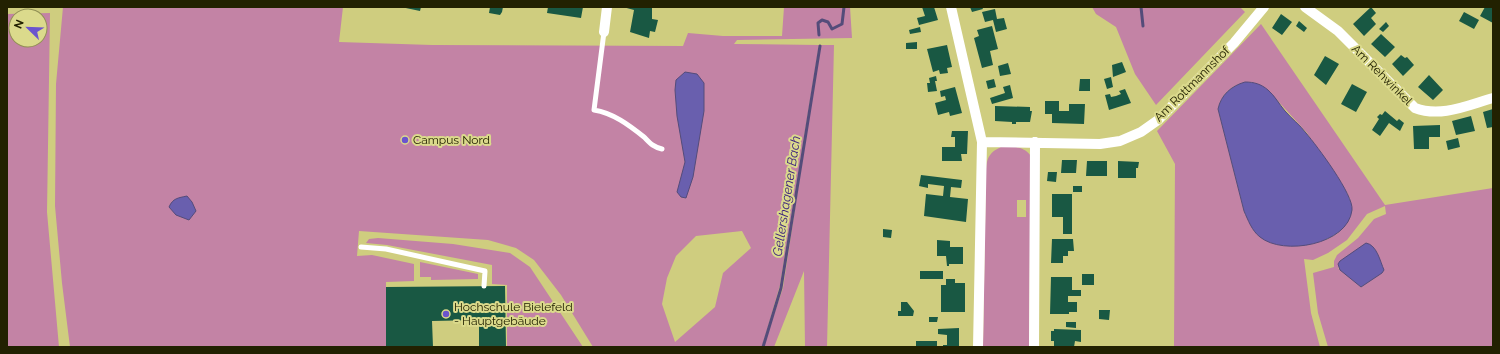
<svg xmlns="http://www.w3.org/2000/svg" width="1500" height="354" viewBox="0 0 1500 354" font-family="Raleway,sans-serif">
  <style>
    .green { fill: #c383a5; fill-rule: evenodd }
    .water { fill: #695fae; stroke: #544c7a }
    .lines { fill: none; stroke-linecap: round; stroke-linejoin: round }
    .stream { stroke: #544c7a; stroke-width: 3 }
    .building { fill: #195843 }
    .lane { stroke: #fff; stroke-width: 5 }
    .street { stroke: #fff; stroke-width: 10 }
    .poi-dot { fill: #6b54ce; stroke: #dbda8c; stroke-width: 1.5 }
    .labels { text-anchor: middle; stroke-width: 4; stroke-linejoin: round; paint-order: stroke }
    .street-label { font-size: 12px; fill: #222101; stroke: #dbda8c }
    .poi-label { font-size: 12px; fill: #222101; stroke: #dbda8c; text-anchor: start }
    .water-label { font-size: 13px; font-style: italic; fill: #371d7d; stroke: #dbda8c }
  </style>
  <rect width="100%" height="100%" fill="#cfcd7f"/>
  <!-- green -->
  <path class="green" d="M63,7H343L339,42L432,45L683,46L688,33L723,36H782L784,7H850L852,38L737,40L734,44L819,45L780,285L762,347H593L561,295L534,260L516,248L488,240L359,231L357,256L372,255L414,264V281L386,282V347H70L62,283L55,206L56,84ZM742,231L751,248L723,273L715,307L675,342L662,304L667,278L676,256L696,236Z
    M1092,7H1240L1245,12L1156,105L1135,74L1116,27L1096,14Z
    M50,13L47,212L59,347H7V14ZM16,16H40V40H16Z
    M1261,24L1385,205L1493,188V347H1328L1318,313L1313,273L1334,267V261L1337,255L1358,238L1374,219L1386,214L1385,206L1367,214L1347,240L1328,253L1313,260L1304,259L1311,313L1320,347H1174L1175,164L1157,131ZM1250,82L1268,90L1307,133L1347,193L1350,199L1338,233L1328,239L1314,243L1298,245L1260,237L1254,231L1244,211L1218,109C1222,93 1233,83 1250,82ZM1374,248L1383,272L1361,287L1338,268Z
    M820,45H834L827,347H805L804,271L774,347H763L783,288Z
    M1001,147C1013,147 1023,145 1031,156L1029,347H983L986,169C987,157 990,152 1001,147ZM1017,200H1026V217H1017Z
    M378,238L453,244L510,253L530,267L583,347H507V285L492,284V265L387,245L366,243L369,239Z
    M420,262L478,274V279L431,280V277H420Z"/>
  <!-- water -->
  <path class="water" d="M685,72L697,74L704,83V111L693,177L686,198L681,197L677,192L685,162L677,116L675,90L676,80Z
    M1245,82C1254,82 1261,84 1268,90C1275,96 1279,104 1285,111C1292,119 1300,125 1306,133C1317,146 1354,195 1352,210C1348,245 1283,256 1260,237C1252,231 1248,220 1244,211L1218,109C1221,95 1231,86 1245,82Z
    M187,196L192,202L196,211L189,220L176,215L169,207C173,198 178,198 187,196Z
    M1366,243C1377,245 1380,261 1384,270L1382,273L1361,287L1340,270L1338,264L1340,261Z"/>
  <g class="lines">
    <!-- stream -->
    <path class="stream" d="M1141,7L1143,26
      M819,35L818,23L822,20L828,22L832,29L842,24L844,7
      M763,347L781,288L820,46"/>
  </g>
  <!-- building -->
  <path class="building" d="M401,7H421L420,11Z
    M490,7H503L502,12L500,15L489,13Z
    M548,7H583L581,18L547,13Z
    M623,7H652V19L658,20L655,32L650,31L649,38L630,32L634,10Z
    M922,7H934L938,20L919,25L917,18L925,16Z
    M970,7H982L983,9L972,12Z
    M1371,7L1376,13L1371,18L1376,24L1364,36L1353,24Z
    M1485,7H1493V23L1480,16Z
    M995,9L997,19L1004,18L1007,29L996,32L993,20L985,22L982,12Z
    M1464,12L1479,20L1474,29L1459,21Z
    M1281,14L1292,22L1282,35L1272,28Z
    M1299,21L1307,28L1304,32L1296,26Z
    M1386,22L1389,26L1383,32L1379,29Z
    M992,26L998,49L990,51L993,65L982,68L974,38L979,36L977,30Z
    M920,27L921,32L910,34L909,30Z
    M1381,34L1395,47L1385,57L1371,44Z
    M917,42V49H906V43Z
    M947,45L952,67L947,68L948,73L940,74L939,70L933,72L927,49Z
    M1401,55L1405,58L1407,57L1414,65L1403,76L1392,64Z
    M1325,56L1339,64L1326,85L1314,75Z
    M1122,62L1126,72L1113,77L1112,65Z
    M1008,63L1011,74L1000,76L998,66Z
    M1429,75L1443,90L1433,100L1418,87Z
    M936,76L937,81H935L937,91L928,92L927,83H930L929,78Z
    M1111,77L1113,87L1107,89L1104,79Z
    M994,79L996,87L988,89L986,81Z
    M1080,79H1090V91H1079Z
    M1352,84L1367,92L1356,112L1341,104Z
    M1010,85L1013,98L992,104L990,98L1005,93L1003,87Z
    M955,87L962,113L950,116L949,112L938,115L935,103L946,100L945,96L941,97L940,91Z
    M1125,89L1131,103L1109,110L1105,95L1110,94L1111,97L1116,96L1121,94L1119,91Z
    M1045,101H1059V111H1069V104H1085L1084,124L1052,123V114H1045Z
    M995,106L1030,107V111H1032L1030,122H1016V124H1012V122L995,121Z
    M1493,109V127L1487,128L1483,112Z
    M1385,111L1397,121L1399,119L1404,123L1400,131L1389,123L1380,136L1372,130L1379,119L1377,117L1380,114L1382,115Z
    M1471,116L1475,131L1456,135L1452,121Z
    M1440,125V137H1429V149H1414L1413,126Z
    M952,131H968L967,154H961L962,161H942V147H955V137H951Z
    M1458,138L1460,147L1448,150L1446,141Z
    M1062,160H1077L1076,173H1061Z
    M1087,161H1107V176H1086Z
    M1118,161L1139,162L1138,168H1136V178H1118Z
    M1048,172H1057L1056,182L1047,181Z
    M921,175L962,180L961,188L951,187L950,197L968,199L966,222L924,216L926,194L943,196L944,186L928,184V188L919,186Z
    M1073,186H1082V192H1073Z
    M1052,194H1072V234H1063V217H1052Z
    M883,229L892,230L891,238L883,237Z
    M1052,239H1073L1074,251H1068V256H1063V263H1051Z
    M937,240L950,241V247H963V264H949V266H947L946,256H937Z
    M920,271H943V279H920Z
    M1082,274H1094V285H1082Z
    M1051,277H1072V290H1081V296H1068V302H1077V312H1069V314H1050Z
    M946,279H955V283H965V312H941V285H946Z
    M505,286L506,347H479V320L432,321L433,347H386V287Z
    M901,302H907L914,311L913,316H898V311H901Z
    M1099,310H1110L1109,320L1099,319Z
    M929,317H938L937,322H929Z
    M1066,322H1076V328L1066,327Z
    M959,328V347H943V345H947V335L938,334V329Z
    M1054,329L1081,330V342L1075,341L1074,347H1054V341H1051V331H1054Z
    M916,341H937V347H916Z"/>
  <g class="lines">
    <!-- lane -->
    <path class="lane" d="M604,32L594,110C613,113 629,125 644,137C650,143 653,147 662,149
      M361,247L386,249L485,271L484,286"/>
    <!-- street -->
    <path class="street" d="M951,7L982,142L978,347
      M1305,7L1338,31L1415,108C1441,118 1468,105 1493,98
      M604,32L607,7
      M982,142L1100,144L1120,141L1141,132L1158,120L1234,43L1264,7
      M1034,347L1035,142"/>
  </g>
  <!-- markers -->
  <g class="poi-dot">
    <circle cx="405" cy="140" r="4"/>
    <circle cx="446" cy="314" r="4"/>
  </g>
  <g class="labels">
    <!-- street labels -->
    <g class="street-label">
      <text transform="translate(1382 75) rotate(45)" y="4">Am Rehwinkel</text>
      <text transform="translate(1192 84) rotate(-45)" y="4">Am Rottmannshof</text>
    </g>
    <!-- poi labels -->
    <g class="poi-label">
      <text x="413" y="144">Campus Nord</text>
      <text x="454" y="311">Hochschule Bielefeld<tspan x="454" dy="14">- Hauptgebäude</tspan></text>
    </g>
    <!-- water labels -->
    <g class="water-label">
      <text transform="translate(786 196) rotate(-81)" y="5">Gellershagener Bach</text>
    </g>
  </g>
  <!-- border -->
  <rect width="1500" height="354" fill="none" stroke="#222101" stroke-width="16"/>
  <!-- north arrow -->
  <g transform="translate(28 28) rotate(293)"><circle r="19" fill="#dbda8c" stroke="#919054"/>
  <path d="M0-3L7 15L0 10L-7 15Z" fill="#6b54ce"/>
  <text y="-6" font-size="11" font-weight="bold" text-anchor="middle" fill="#222101">N</text>
  </g>
</svg>
